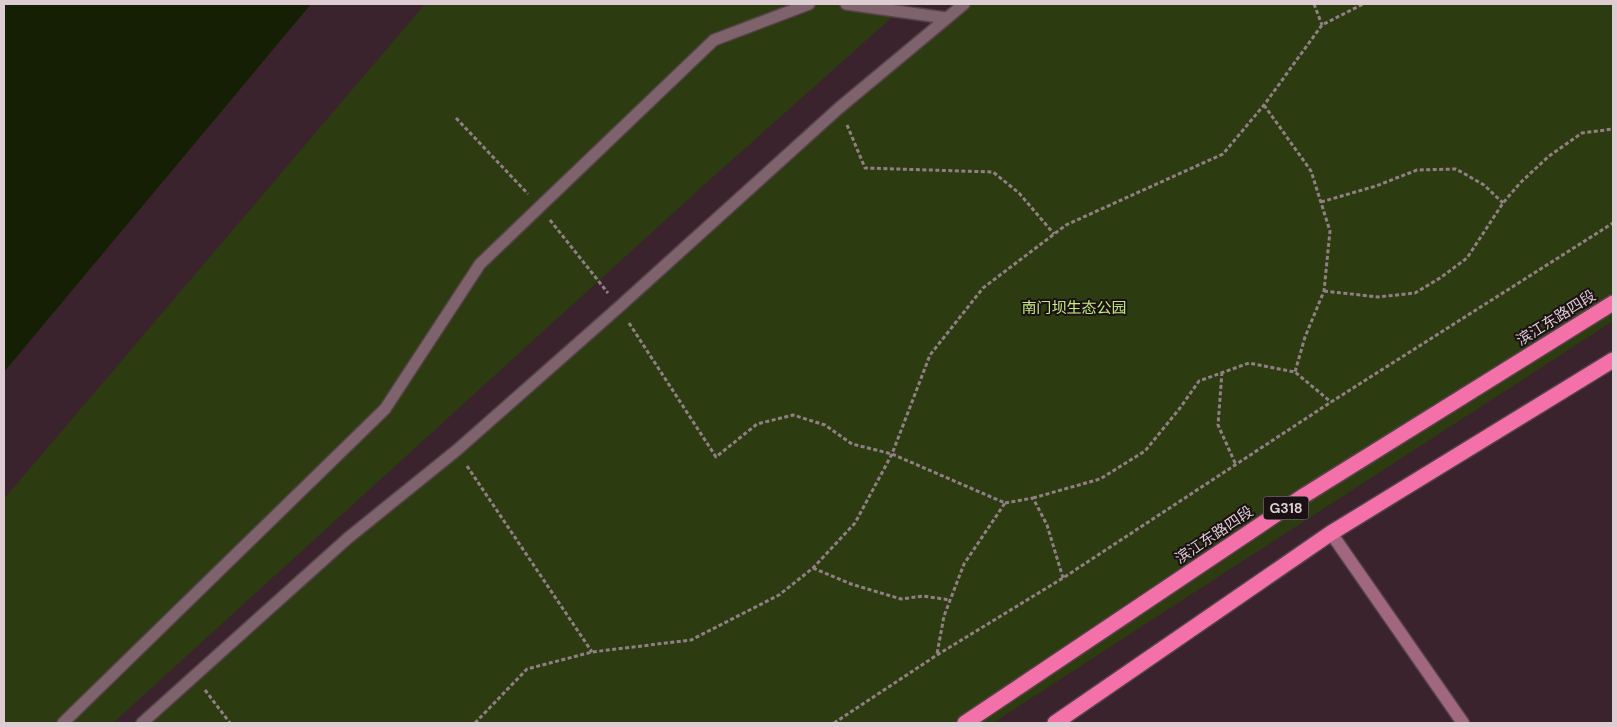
<svg xmlns="http://www.w3.org/2000/svg" width="1617" height="727" viewBox="0 0 1617 727" font-family="'DM Sans','Noto Sans SC',sans-serif">
  <style>
    .green { fill: #2c3c10 }
    .water { fill: #151f04 }
    .lines { fill: none; stroke-linecap: round; stroke-linejoin: round }
    .lane-casing { stroke: #564249; stroke-width: 14 }
    .secondary-casing { stroke: #564249; stroke-width: 15 }
    .highway-casing { stroke: #564249; stroke-width: 18 }
    .path { stroke: #927f86; stroke-width: 3; stroke-dasharray: 4 2.5; stroke-linecap: butt }
    .lane { stroke: #7e636c; stroke-width: 11 }
    .secondary { stroke: #a1677e; stroke-width: 12 }
    .highway { stroke: #f470a8; stroke-width: 15 }
    .labels { text-anchor: middle; stroke-width: 4; stroke-linejoin: round; paint-order: stroke }
    .shield { fill: #1b1014; stroke: #a3949a; stroke-width: 1 }
    .shield-label { font-size: 14px; font-weight: bold; fill: #ddcdd3 }
    .park-label { font-size: 15px; fill: #c2ee7b; stroke: #1b1014 }
    .street-label { font-size: 15px; fill: #ddcdd3; stroke: #1b1014 }
  </style>
  <rect width="100%" height="100%" fill="#3a232c"/>
  <!-- green -->
  <path class="green" d="M425,4H907L705,184L113,723H4V499Z
    M964,4H1613V321L993,723H142Z"/>
  <!-- water -->
  <path class="water" d="M4,4H311L4,372Z"/>
  <g class="lines">
    <!-- lane casing -->
    <g class="lane-casing">
      <path id="lane" d="M846,4L946,18
        M63,723L385,409L480,264L714,40L809,4
        M142,723L348,538L457,450L619,307L839,108L964,4"/>
    </g>
    <!-- secondary casing -->
    <g class="secondary-casing">
      <path id="secondary" d="M1331,533L1463,723"/>
    </g>
    <!-- highway casing -->
    <g class="highway-casing">
      <path id="highway" d="M965,723L1305,495L1613,303
        M1055,723L1331,533L1613,360"/>
    </g>
    <!-- path -->
    <path class="path" d="M1314,4L1322,25
      M1264,105L1311,171L1330,231L1324,291L1305,337L1295,372
      M456,118L528,194
      M847,125L865,168L993,172L1019,193L1054,234
      M1321,202L1376,186L1417,170L1456,169L1484,185L1503,203
      M550,220L608,293
      M1324,291L1378,297L1415,293L1440,278L1467,258L1503,203L1520,183L1549,156L1582,133L1613,129
      M629,323L716,457L757,424L793,415L825,425L852,444L892,454L1005,503L964,564L944,616L937,654
      M1222,372L1218,425L1236,465
      M467,466L592,652
      M1033,498L1100,479L1145,451L1180,408L1199,381L1249,363L1295,372L1331,402
      M1005,503L1033,498L1047,525L1063,578
      M813,568L851,584L901,599L923,596L950,600
      M205,690L230,723
      M475,723L527,669L592,652L691,640L779,595L813,568L855,523L892,454L930,355L983,288L1066,225L1223,154L1264,105L1322,25L1363,4
      M834,723L937,655L1063,578L1331,402L1613,223"/>
    <!-- lane -->
    <use href="#lane" class="lane"/>
    <!-- secondary -->
    <use href="#secondary" class="secondary"/>
    <!-- highway -->
    <use href="#highway" class="highway"/>
  </g>
  <g class="labels">
    <!-- shield labels -->
    <rect class="shield" x="1263.5" y="496.5" width="45" height="23" rx="4"/>
    <g class="shield-label">
      <text x="1286" y="513">G318</text>
    </g>
    <!-- park labels -->
    <g class="park-label">
      <text x="1074" y="313">南门坝生态公园</text>
    </g>
    <!-- street labels -->
    <g class="street-label">
      <text transform="translate(1556 318) rotate(-32)" y="5">滨江东路四段</text>
      <text transform="translate(1214 535) rotate(-34)" y="5">滨江东路四段</text>
    </g>
  </g>
  <!-- border -->
  <rect width="1617" height="727" fill="none" stroke="#ddcdd3" stroke-width="10"/>
</svg>
